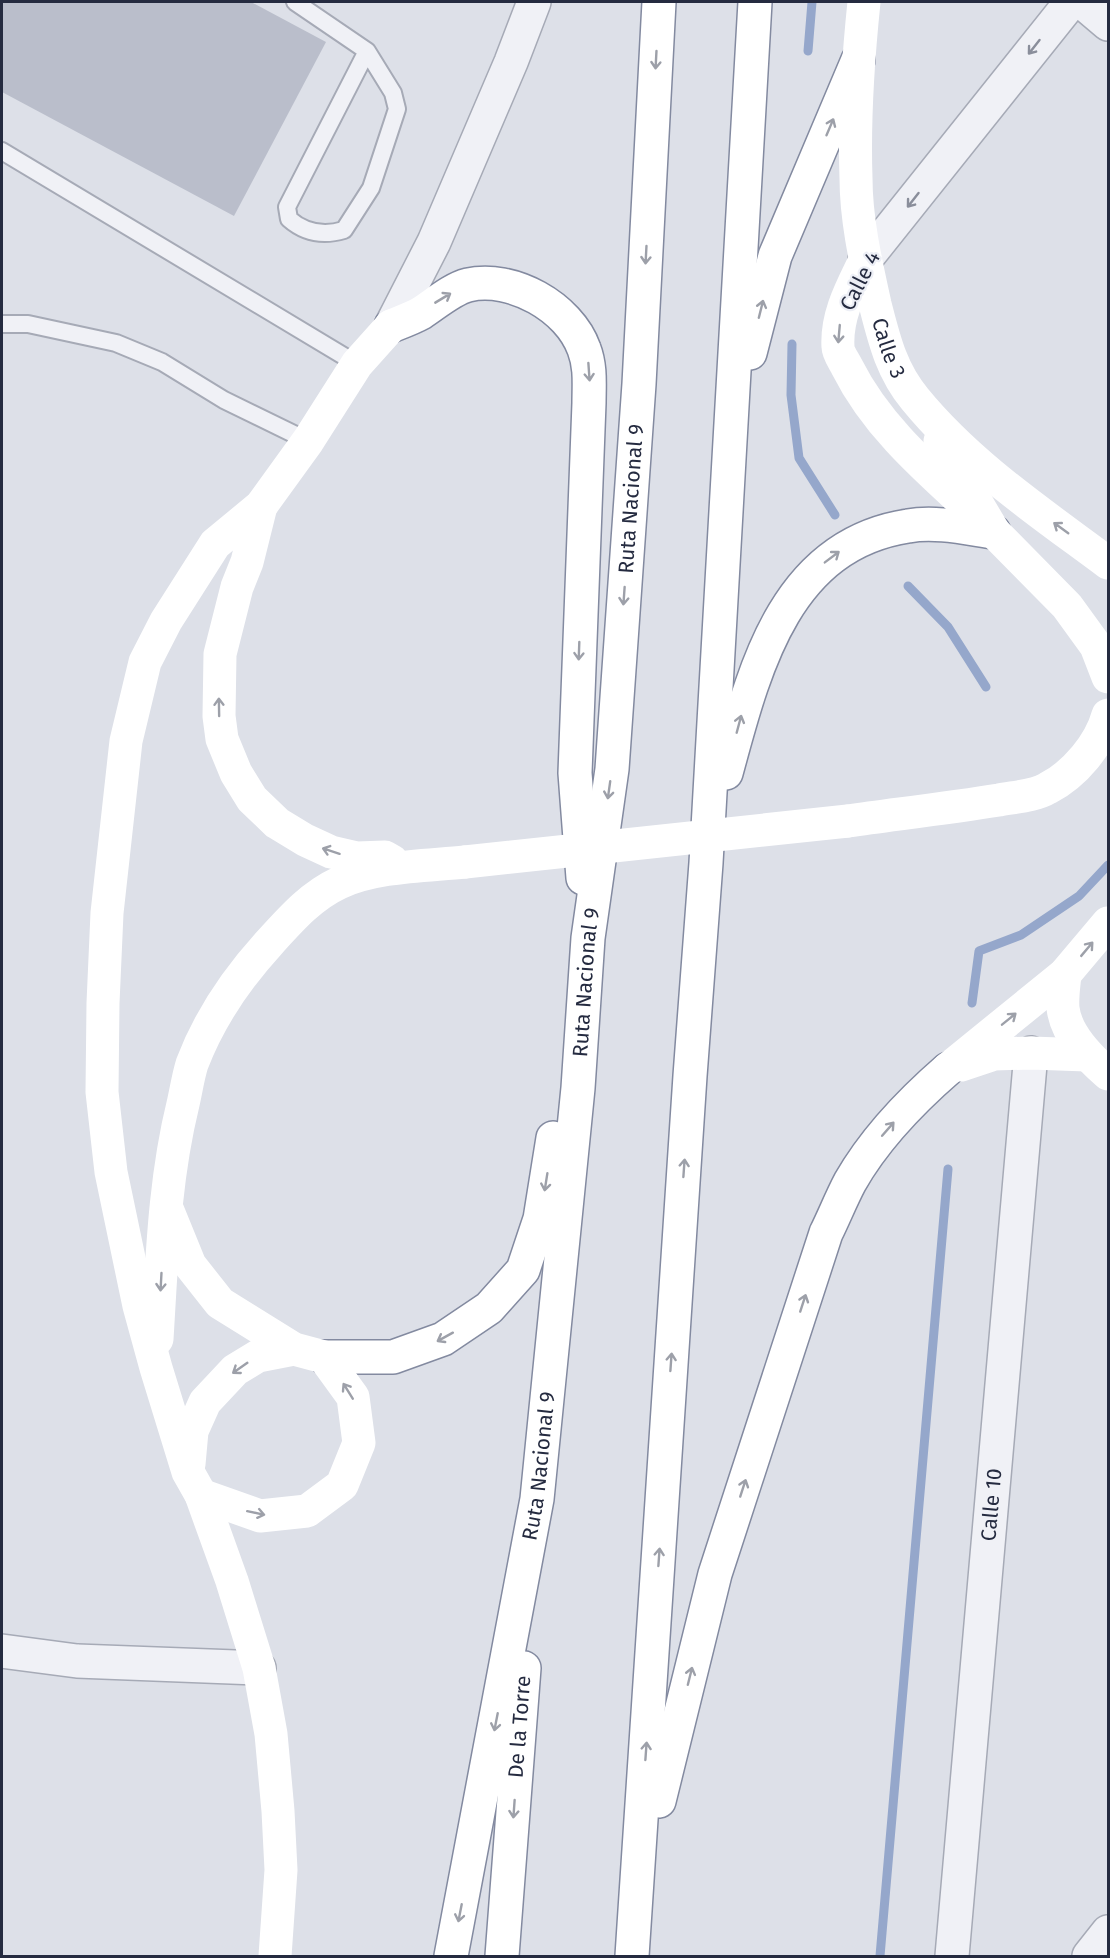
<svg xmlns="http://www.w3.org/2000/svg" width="1110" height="1958" viewBox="0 0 1110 1958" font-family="'Fira Sans',sans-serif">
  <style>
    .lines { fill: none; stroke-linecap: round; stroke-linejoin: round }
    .stream { stroke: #95a7cb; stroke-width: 9 }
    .building { fill: #babecb }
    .lane-casing { stroke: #a6aab6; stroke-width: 20 }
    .street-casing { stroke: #a6aab6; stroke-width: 36 }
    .highway-casing { stroke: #838aa0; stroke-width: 36 }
    .lane { stroke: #f0f1f6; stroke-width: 16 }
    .street { stroke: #f0f1f6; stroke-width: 33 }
    .secondary { stroke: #fff; stroke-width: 33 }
    .highway { stroke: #fff; stroke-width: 33 }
    .secondary-bridge { stroke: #fff; stroke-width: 33 }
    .oneway { stroke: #8a8e9b }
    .oneway2 { stroke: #9da0a9 }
    .labels { text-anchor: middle; stroke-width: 4.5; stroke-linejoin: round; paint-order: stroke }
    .street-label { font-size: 21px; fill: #252b40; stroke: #edeff6 }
  </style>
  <rect width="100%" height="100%" fill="#dde0e8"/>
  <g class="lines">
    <!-- stream -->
    <path class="stream" d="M808,51L812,2
      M792,344L791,395L799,458L835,515
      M908,586L948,627L986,687
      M972,1003L979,951L1021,935L1079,896L1108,865
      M880,1956L948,1169"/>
  </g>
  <!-- building -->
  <path class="building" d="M2,2H251L326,42L234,216L2,92Z"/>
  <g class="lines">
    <!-- lane casing -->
    <g class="lane-casing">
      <path id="lane" d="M295,2L367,51L393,93L397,109L371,188L344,230C324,236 305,233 289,219L287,207L367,51
        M2,151L357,364
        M2,324H28L116,343L162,362L224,400L308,441"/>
    </g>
    <!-- street casing -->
    <g class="street-casing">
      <g id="street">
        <path d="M1082,2L1108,24"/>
        <path d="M865,260L1071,2"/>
        <path d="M391,326L434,242L511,62L534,2"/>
        <path d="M2,1651L77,1661L259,1668"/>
        <path id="s1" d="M952,1956L1031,1053"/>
        <path d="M1089,1956L1108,1932"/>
      </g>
    </g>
    <!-- highway casing -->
    <g class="highway-casing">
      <g id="highway">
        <path d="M391,326C401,322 412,318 421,313C435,304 452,289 468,285C512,275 569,307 584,349C591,367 589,385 589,403L575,773L583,878"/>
        <path d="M750,353L775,256L858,60"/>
        <path d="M726,773C754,670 784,545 908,526C935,521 966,528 994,532"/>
        <path d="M324,1357H393L443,1339L489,1308L523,1270L540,1219L553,1138"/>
        <path d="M659,1801L715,1574L826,1233C834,1217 841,1199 850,1182C875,1138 910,1102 948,1069"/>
        <path id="s3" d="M451,1956L537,1499L578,1088L588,938L612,769L639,384L659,2"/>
        <path id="s4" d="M502,1956L524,1668"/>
        <path d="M632,1956L690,1076L706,863L755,2"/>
      </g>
    </g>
    <!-- lane -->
    <use href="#lane" class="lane"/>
    <!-- street -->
    <use href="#street" class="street"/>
    <!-- secondary -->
    <g class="secondary">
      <path id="s2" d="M864,2C858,60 854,120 856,178C856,220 866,263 875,304C884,339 891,370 915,399C969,465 1041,513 1108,563"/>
      <path d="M865,260C852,287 836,315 838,347C838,353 844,361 847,367C875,423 921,464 966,505"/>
      <path d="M940,441L994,532L1067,606L1096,646L1108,677"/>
      <path d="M261,506L247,562L237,587L220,654L219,716L222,739L236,773L252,799L277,823L305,840L331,852L357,858L385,857L392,861"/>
      <path d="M848,821C898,814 949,808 999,800C1014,797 1035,796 1048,788C1075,774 1100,744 1108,715"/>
      <path d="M1065,974C1064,985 1062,997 1063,1008C1066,1035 1090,1058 1108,1074"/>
      <path d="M961,1065L994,1054L1031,1053L1087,1055"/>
      <path d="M948,1069L1065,974L1108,923"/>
      <path d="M168,1211L190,1265L220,1303L294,1349L324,1357L353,1397L359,1443L342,1485L307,1511L260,1516L201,1495"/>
      <path d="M157,1339C162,1260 164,1181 183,1104C186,1091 188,1077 192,1064C209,1019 238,977 270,942C291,919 311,896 339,883C375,866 426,866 465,862"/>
      <path d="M189,1464L192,1431L205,1402L235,1370L258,1356L294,1349"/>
      <path d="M275,1956L281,1870L278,1811L271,1734L259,1668L232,1581L201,1495L188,1472L156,1368L139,1306L111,1172L102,1092L103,1003L107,913L126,741L145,662L166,621L215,544L261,506L308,441L357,364L391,326"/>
    </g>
    <!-- highway -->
    <use href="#highway" class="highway"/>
    <!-- secondary-bridge -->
    <path class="secondary-bridge" d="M465,862L848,821"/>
  </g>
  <!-- one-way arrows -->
  <defs><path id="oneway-shaft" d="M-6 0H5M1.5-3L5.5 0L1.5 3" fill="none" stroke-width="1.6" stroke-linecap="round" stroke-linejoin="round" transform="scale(1.5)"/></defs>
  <g class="oneway">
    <use href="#oneway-shaft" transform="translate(1034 47) rotate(128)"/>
    <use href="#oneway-shaft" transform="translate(913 200) rotate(128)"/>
  </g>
  <g class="oneway2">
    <use href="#oneway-shaft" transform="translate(656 60) rotate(93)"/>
    <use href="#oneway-shaft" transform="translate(830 127) rotate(-67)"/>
    <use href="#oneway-shaft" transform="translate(646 255) rotate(93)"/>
    <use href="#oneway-shaft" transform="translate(443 298) rotate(-31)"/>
    <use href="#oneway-shaft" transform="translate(761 309) rotate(-76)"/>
    <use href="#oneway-shaft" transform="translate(839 334) rotate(95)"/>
    <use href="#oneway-shaft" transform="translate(589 372) rotate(86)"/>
    <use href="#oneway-shaft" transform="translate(1061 528) rotate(-144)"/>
    <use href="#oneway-shaft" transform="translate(832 557) rotate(-37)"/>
    <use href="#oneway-shaft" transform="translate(624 596) rotate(94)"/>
    <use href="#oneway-shaft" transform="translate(579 651) rotate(92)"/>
    <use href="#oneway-shaft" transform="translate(219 707) rotate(-91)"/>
    <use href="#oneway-shaft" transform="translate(739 724) rotate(-75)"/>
    <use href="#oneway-shaft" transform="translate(609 790) rotate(98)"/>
    <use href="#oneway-shaft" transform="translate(331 851) rotate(-162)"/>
    <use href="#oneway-shaft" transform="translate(1087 949) rotate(-50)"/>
    <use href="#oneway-shaft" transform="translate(1009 1019) rotate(-39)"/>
    <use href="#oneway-shaft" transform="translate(888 1129) rotate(-49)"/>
    <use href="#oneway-shaft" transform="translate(684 1168) rotate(-86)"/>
    <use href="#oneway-shaft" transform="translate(546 1182) rotate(99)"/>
    <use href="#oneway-shaft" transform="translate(161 1282) rotate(93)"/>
    <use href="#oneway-shaft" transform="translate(803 1303) rotate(-72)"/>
    <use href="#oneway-shaft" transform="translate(445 1337) rotate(151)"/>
    <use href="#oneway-shaft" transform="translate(671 1362) rotate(-86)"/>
    <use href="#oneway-shaft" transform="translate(240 1368) rotate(145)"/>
    <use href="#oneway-shaft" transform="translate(348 1391) rotate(-122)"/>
    <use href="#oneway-shaft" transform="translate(743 1488) rotate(-72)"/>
    <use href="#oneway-shaft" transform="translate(256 1513) rotate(12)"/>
    <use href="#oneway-shaft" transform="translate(659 1557) rotate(-86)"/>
    <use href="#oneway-shaft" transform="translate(690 1676) rotate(-76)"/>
    <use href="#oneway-shaft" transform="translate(496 1722) rotate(101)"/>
    <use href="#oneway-shaft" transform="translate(646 1751) rotate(-86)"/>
    <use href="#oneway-shaft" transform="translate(514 1809) rotate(94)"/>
    <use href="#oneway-shaft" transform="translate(460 1913) rotate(101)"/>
  </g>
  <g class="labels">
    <!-- street labels -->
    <g class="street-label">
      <text transform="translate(860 281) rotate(-63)" y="7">Calle 4</text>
      <text dy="7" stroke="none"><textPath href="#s2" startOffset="350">Calle 3</textPath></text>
      <text dy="7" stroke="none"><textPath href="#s3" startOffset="1470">Ruta Nacional 9</textPath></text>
      <text dy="7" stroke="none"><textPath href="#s3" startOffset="984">Ruta Nacional 9</textPath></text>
      <text dy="7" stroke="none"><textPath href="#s3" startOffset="498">Ruta Nacional 9</textPath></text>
      <text dy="7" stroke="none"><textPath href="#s1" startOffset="453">Calle 10</textPath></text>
      <text dy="7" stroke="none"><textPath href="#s4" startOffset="230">De la Torre</textPath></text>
    </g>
  </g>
  <!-- border -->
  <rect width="1110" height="1958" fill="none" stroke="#252b40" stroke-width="6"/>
</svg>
